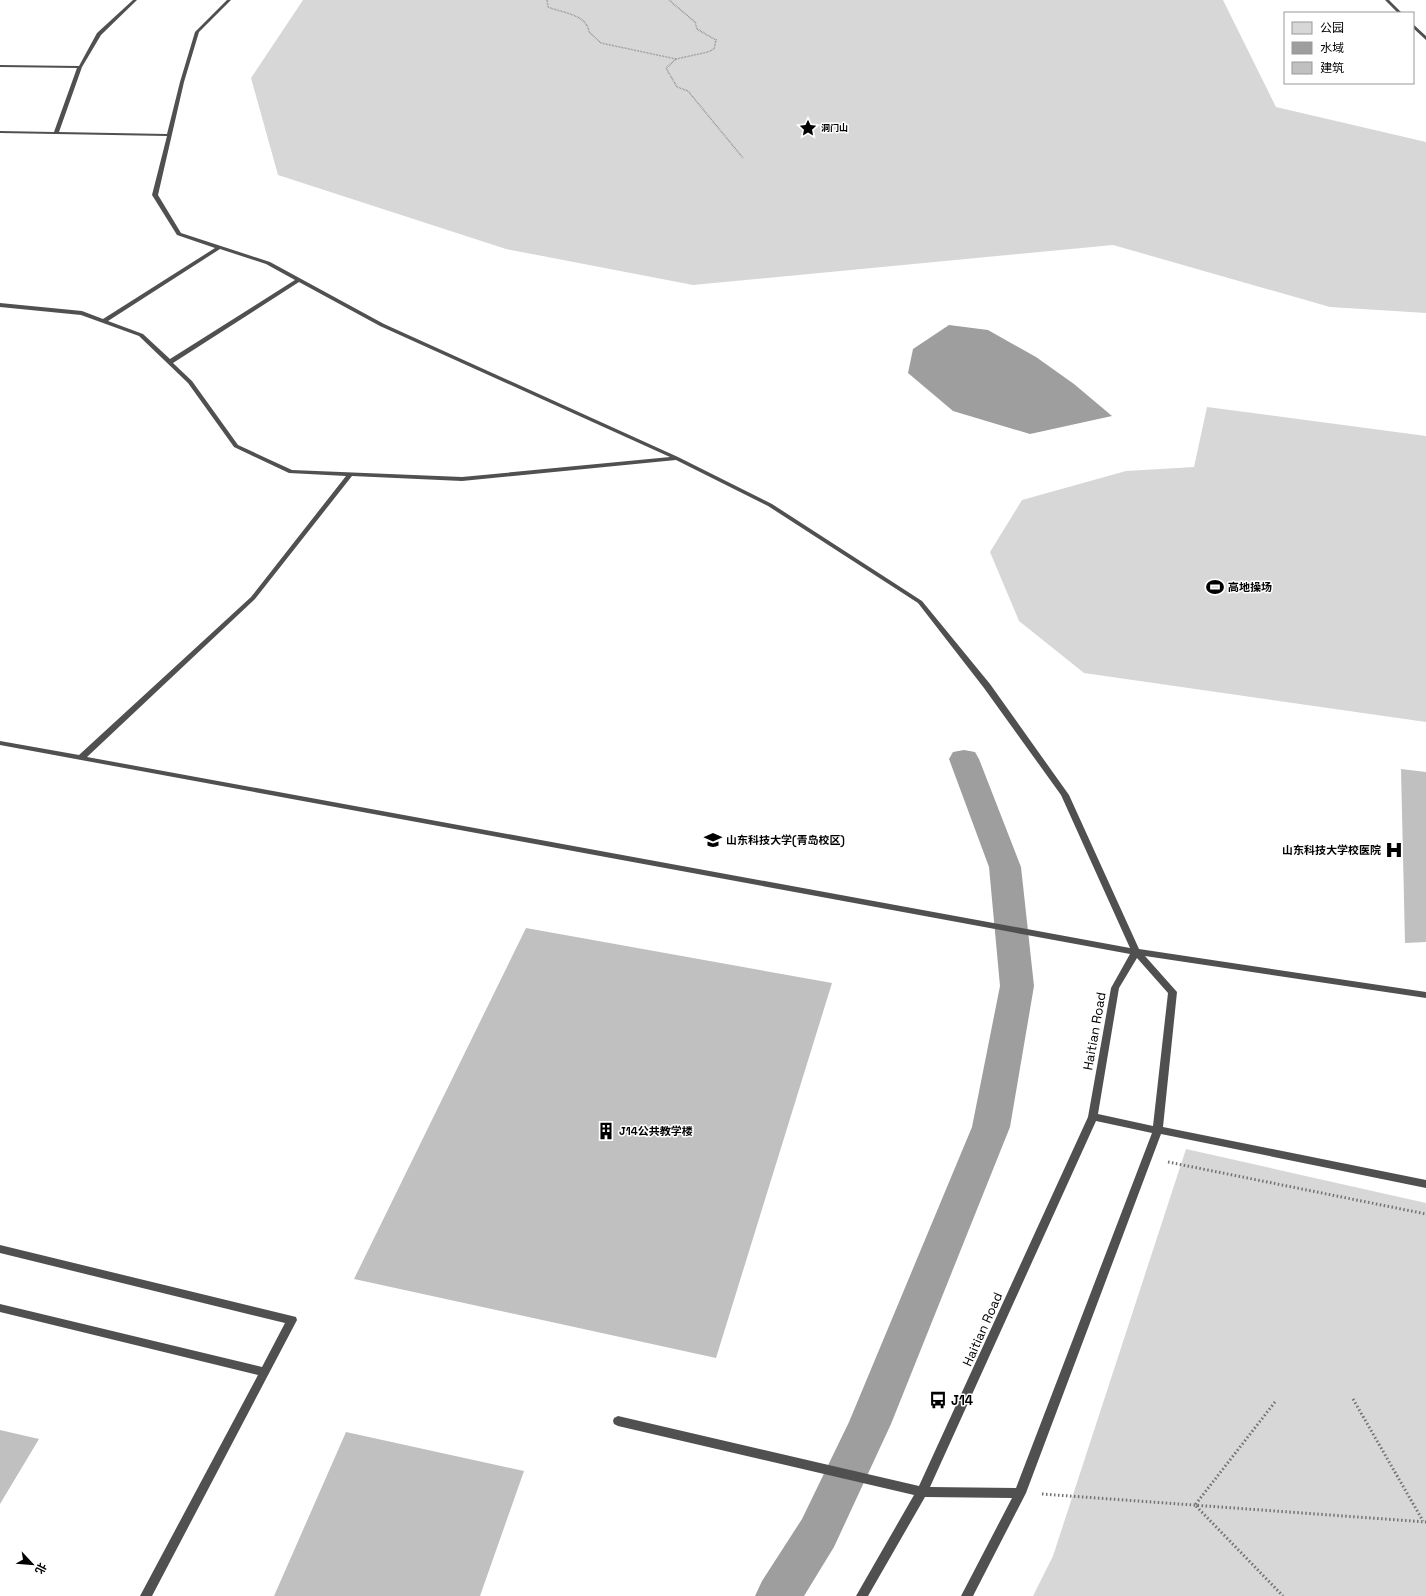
<svg xmlns="http://www.w3.org/2000/svg" width="1426" height="1596" viewBox="0 0 1426 1596" font-family="'Space Grotesk','Noto Sans SC',sans-serif">
  <style>
    .green { fill: #d7d7d7 }
    .water { fill: #9e9e9e }
    .lines { fill: none; stroke-linecap: round; stroke-linejoin: round }
    .canal { fill: #9e9e9e; fill-rule: evenodd }
    .building { fill: #c0c0c0 }
    .path-far1 { stroke: #727272; stroke-width: 1.5; stroke-dasharray: 0.5 1; stroke-linecap: butt }
    .path { stroke: #727272; stroke-width: 3; stroke-dasharray: 1.5 2.5; stroke-linecap: butt }
    .lane { fill: #505050; fill-rule: evenodd }
    .labels { text-anchor: middle; stroke-width: 3; stroke-linejoin: round; paint-order: stroke }
    .far-poi-label { font-size: 9px; font-weight: bold; fill: #000; stroke: #fff; text-anchor: start }
    .poi-label { font-size: 11px; font-weight: bold; fill: #000; stroke: #fff; text-anchor: start }
    .near-street-label { font-size: 13px; fill: #000; stroke: #fff }
    .near-poi-label { font-size: 13px; font-weight: bold; fill: #000; stroke: #fff; text-anchor: start }
  </style>
  <rect width="100%" height="100%" fill="#fff"/>
  <!-- green -->
  <path class="green" d="M303,0H1223L1276,107L1426,142V313L1330,307L1113,245L693,285L506,249L278,175L251,78Z
    M1207,407L1426,436V722L1084,673L1019,621L990,552L1022,500L1126,471L1194,467Z
    M1186,1149L1426,1203V1596H1033L1053,1556Z"/>
  <!-- water -->
  <path class="water" d="M949,325L988,330L1036,357L1074,384L1112,416L1030,434L953,411L908,373L913,349Z"/>
  <g class="lines">
    <!-- canal -->
    <path class="canal" d="M964,750L975,752L979,759L1021,867L1034,986L1010,1127L891,1424L834,1547L804,1596H755L762,1581L802,1519L849,1422L972,1127L1000,986L989,867L949,759L953,752Z"/>
  </g>
  <!-- building -->
  <path class="building" d="M1401,769L1426,772V942L1405,943Z
    M526,928L832,983L716,1358L354,1279Z
    M0,1430L39,1439L0,1504Z
    M346,1432L524,1471L480,1596H274Z"/>
  <g class="lines">
    <!-- path-far1 -->
    <path class="path-far1" d="M547,0L548,7C562,13 587,14 589,32L601,43L676,59L708,52L714,49L716,40L697,29L695,22L669,0
      M676,59L666,68L677,87L688,91L743,158"/>
    <!-- path -->
    <path class="path" d="M1168,1162L1426,1214
      M1353,1399L1423,1521
      M1275,1402L1195,1505L1283,1596
      M1042,1494L1426,1522"/>
    <!-- lane -->
    <path class="lane" d="M133,0H137L101,35L82,67L59,132L167,134L180,82L195,32L227,0H231L199,32L184,82L158,195L181,233L270,262L384,324L678,457L772,504L922,601L990,684L1069,795L1139,949L1426,992V998L1145,956L1177,992L1163,1127L1426,1180V1188L1161,1134L1026,1493L973,1596H961L1012,1498L925,1497L868,1596H856L914,1495L618,1426L614,1424L613,1421L614,1418L618,1416L919,1486L1088,1117L1111,988L1130,954L0,745V741L79,755L251,597L346,476L289,473L234,447L188,383L139,336L81,315L0,307V303L82,311L103,319L215,248L177,235L152,195L167,136L0,133V131L54,132L77,68L0,67V65L79,66L97,33ZM220,249L266,264L295,280L170,359L143,334L108,321ZM299,282L380,326L670,457L462,477L292,470L238,445L192,381L173,363ZM676,460L768,506L918,603L984,688L1061,795L1130,948L87,757L255,599L352,476L462,481ZM1137,958L1168,993L1153,1126L1098,1114L1119,988ZM1096,1121L1152,1133L1016,1488L930,1487Z
      M1385,0H1389L1402,13H1398Z
      M1413,24L1426,36V40L1413,28Z
      M0,1245L292,1316L296,1317L297,1320L152,1596H140L258,1375L0,1312V1304L262,1367L285,1323L0,1253Z"/>
  </g>
  <!-- icons -->
  <defs>
    <g id="sight-bare" transform="scale(1.38)"><path d="M0-6L1.8-2.2L6-1.7L2.9 1.2L3.7 5.4L0 3.3L-3.7 5.4L-2.9 1.2L-6-1.7L-1.8-2.2Z" fill="#000" stroke="#fff" stroke-width="2.5" paint-order="stroke"/></g>
    <g id="stadium-bare" transform="scale(1.38)"><path d="M0-5a6.5 5 0 1 0 0 10a6.5 5 0 1 0 0-10ZM-3.5-1.8h7v3.6h-7Z" fill="#000" stroke="#fff" stroke-width="2.5" paint-order="stroke"/></g>
    <g id="university-bare" transform="scale(1.38)"><path d="M0-5L7-2L0 1L-7-2ZM-4 1L0 2.5L4 1V4Q0 6-4 4Z" fill="#000" stroke="#fff" stroke-width="2.5" paint-order="stroke"/></g>
    <g id="hospital-bare" transform="scale(1.38)"><path d="M-5-5h3v3.5h4V-5h3V5h-3V1.5h-4V5h-3Z" fill="#000" stroke="#fff" stroke-width="2.5" paint-order="stroke"/></g>
    <g id="building-bare" transform="scale(1.38)"><path d="M-4-6H4V6H1V3H-1V6H-4ZM-2.5-4.3h1.7v1.8h-1.7ZM.8-4.3h1.7v1.8H.8ZM-2.5-1h1.7V.8h-1.7ZM.8-1h1.7V.8H.8Z" fill="#000" stroke="#fff" stroke-width="2.5" paint-order="stroke"/></g>
    <g id="bus-bare" transform="scale(1.38)"><path d="M-5-6H5V4H4V6H2V4H-2V6H-4V4H-5ZM-3.5-4V0h7V-4ZM-3.5 1.2v1.5H-2V1.2ZM2 1.2v1.5H3.5V1.2Z" fill="#000" stroke="#fff" stroke-width="2.5" paint-order="stroke"/></g>
  </defs>
  <g fill-rule="evenodd">
    <use href="#sight-bare" x="808" y="128"/>
    <use href="#stadium-bare" x="1215" y="587"/>
    <use href="#university-bare" x="713" y="840"/>
    <use href="#hospital-bare" x="1394" y="850"/>
    <use href="#building-bare" x="606" y="1131"/>
    <use href="#bus-bare" x="938" y="1400"/>
  </g>
  <g class="labels">
    <!-- far-poi labels -->
    <g class="far-poi-label">
      <text x="821" y="131">洞门山</text>
    </g>
    <!-- poi labels -->
    <g class="poi-label">
      <text x="1228" y="591">高地操场</text>
      <text x="726" y="844">山东科技大学(青岛校区)</text>
      <text x="1381" y="854" text-anchor="end">山东科技大学校医院</text>
      <text x="619" y="1135">J14公共教学楼</text>
    </g>
    <!-- near-street labels -->
    <g class="near-street-label">
      <text transform="translate(1094 1031) rotate(-80)" y="5">Haitian Road</text>
      <text transform="translate(982 1329) rotate(-66)" y="5">Haitian Road</text>
    </g>
    <!-- near-poi labels -->
    <g class="near-poi-label">
      <text x="951" y="1405">J14</text>
    </g>
  </g>
  <!-- legend -->
  <rect x="1284" y="12" width="130" height="72" fill="#ffffff" stroke="#999999"/>
  <rect x="1292" y="22" width="20" height="12" fill="#d7d7d7" stroke="#999999"/>
  <text x="1320" y="32" font-size="12" fill="#000000">公园</text>
  <rect x="1292" y="42" width="20" height="12" fill="#9e9e9e" stroke="#999999"/>
  <text x="1320" y="52" font-size="12" fill="#000000">水域</text>
  <rect x="1292" y="62" width="20" height="12" fill="#c0c0c0" stroke="#999999"/>
  <text x="1320" y="72" font-size="12" fill="#000000">建筑</text>
  <!-- north arrow -->
  <g transform="translate(32 1564) rotate(116)" stroke="#ffffff" stroke-width="3" paint-order="stroke">
  <path d="M0-3L7 15L0 10L-7 15Z" fill="#000000"/>
  <text y="-6" font-size="11" font-weight="bold" text-anchor="middle" fill="#000000">北</text>
  </g>
</svg>
